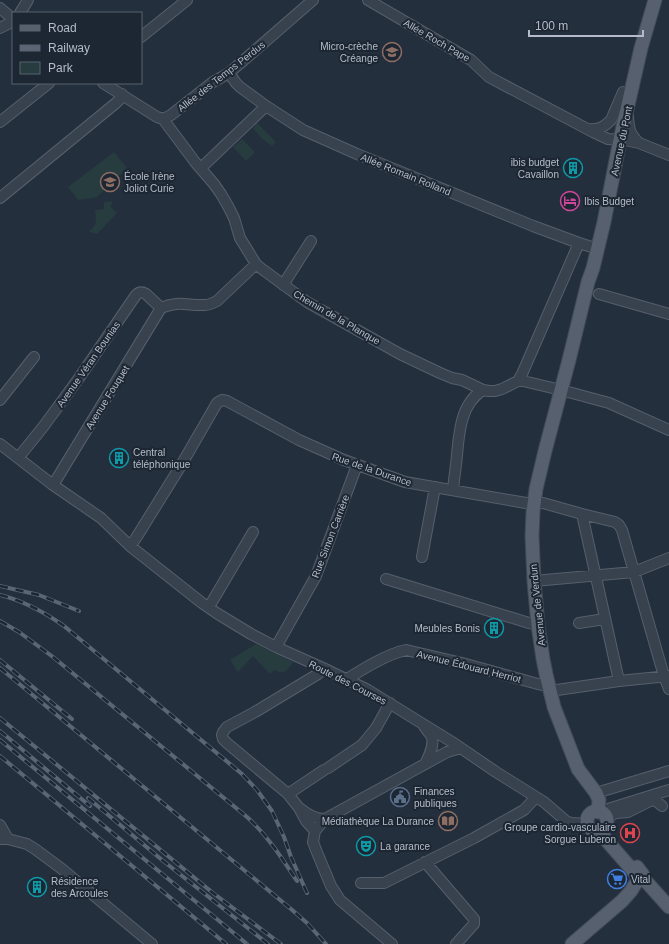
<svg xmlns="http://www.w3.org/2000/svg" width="669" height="944" viewBox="0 0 669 944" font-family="Helvetica,sans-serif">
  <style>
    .green { fill: #263c3f }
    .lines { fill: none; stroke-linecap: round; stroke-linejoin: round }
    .minor-casing { stroke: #565f6c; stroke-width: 12 }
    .major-casing { stroke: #414a57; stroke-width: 15 }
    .minor { stroke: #38414e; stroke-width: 10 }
    .major { stroke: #56606e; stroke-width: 13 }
    .rail-casing { stroke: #5a6575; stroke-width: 4 }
    .rail { stroke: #1d2633; stroke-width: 2.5; stroke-dasharray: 8; stroke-linecap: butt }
    .labels { text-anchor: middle; stroke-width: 4; stroke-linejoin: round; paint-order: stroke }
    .street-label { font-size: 10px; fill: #b4bcc9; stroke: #1d2633 }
    .poi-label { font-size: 10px; fill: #b4bcc9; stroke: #1d2633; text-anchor: start }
  </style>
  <rect width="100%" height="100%" fill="#242f3e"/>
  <!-- green -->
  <path class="green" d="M257,123L276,142L272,146L261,138L253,128Z
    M242,139L255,152L246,161L233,147Z
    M114,152L127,168L97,197L78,200L68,187Z
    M111,201L113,203L110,206L117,213L97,234L90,232L89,231C98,225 96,219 95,210L104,209V202Z
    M256,644L293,662C289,669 284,676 275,670L270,674L253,656L238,672L230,660Z"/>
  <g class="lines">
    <!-- minor casing -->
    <g class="minor-casing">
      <path id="minor" d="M368,0L471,60L489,77L593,132L608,139L625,140L639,143L669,155
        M0,8L13,19
        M20,13L28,0
        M0,28L8,24L13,21
        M141,37L187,0
        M229,73L236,83L240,87L266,106L303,130L357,154L533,226L579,243L598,249
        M103,83L157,117L163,119
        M628,116C629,129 629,133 639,143
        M163,119L195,162L214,184L221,194L228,206L234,218L240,238L256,264L262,269L307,302L400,354L440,373L452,378L462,380L483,390L489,391H495L502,389L518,381H523L561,390L609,403L669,430
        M163,119L171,115L213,82L229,73L313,0
        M0,122L49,83
        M587,129C598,130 603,128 611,120L623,92
        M201,168L266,106
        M0,198L116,103L120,99L122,94
        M283,285L311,241
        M599,294L669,314
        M161,308C178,300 188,306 205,305C209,305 213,303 217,301L256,264
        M518,381L522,374L579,243
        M0,400L34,357
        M0,444L53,485L101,518L130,546L202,603L218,614L251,634L276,647L323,668L368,690L452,742L496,772L544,802L566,821L571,823L588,824
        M18,458L43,427L79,378L136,295C139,292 141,291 146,294L161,308
        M53,485L161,308
        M453,490C454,478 456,467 457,455C459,432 461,403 483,390
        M582,514L619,681
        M130,546L136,538L180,467L217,403L222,400L227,401L299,440L344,460L405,482L526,503H543L582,514L615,522L619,525L622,530L664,676L669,689
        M422,557L435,487
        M386,579L529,623L538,625
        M534,581L634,572L669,558
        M209,607L253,532
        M579,623L605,619
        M276,647L316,576L357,465
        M347,679C363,669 387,654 406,650L462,663L538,684L549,686
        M550,691L619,681L669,676
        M424,726C426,730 431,734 432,738C434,747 429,756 425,764
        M328,768L362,745L376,728L390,703
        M596,793L669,771
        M288,794L324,770
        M301,809C308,815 315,819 325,819
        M605,815L606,812L608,809L669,790
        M610,816L616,813L628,812L650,801L655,800L662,806
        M0,825L8,839
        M315,831L306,821L299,808L288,794L227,743L223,739L222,735L223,732L227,727L255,712L318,674L323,668
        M0,839H8L27,844L35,849L62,869L152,944
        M425,862L474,919V924L456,944
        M361,883H384L474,838L524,810L536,797
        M392,944L340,900L331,886L316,850L313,842L315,831L325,819L447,752L461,748"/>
    </g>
    <!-- major casing -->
    <g class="major-casing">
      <path id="major" d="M587 821a10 10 0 1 1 20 0a10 10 0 1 1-20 0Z
        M598,812L599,800L596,793L578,769L554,707L546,674L543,659L538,625L534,581L532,536L533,512L536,489L545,451L569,360L588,282L593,268L604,222L620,140L641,48L655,0
        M637,867L643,875V878L669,907
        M572,944L622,901L631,891L637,881V875L635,873L607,841L600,831"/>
    </g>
    <!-- minor -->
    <use href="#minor" class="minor"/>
    <!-- major -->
    <use href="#major" class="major"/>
    <!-- rail casing -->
    <g class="rail-casing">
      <path id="rail" d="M0,586L39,595L79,611
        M0,595C24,601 44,612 64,626L242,774L257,790L272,811L284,837L291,857L307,893
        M0,621L19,632L53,657L247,817C268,836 281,857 297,881
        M0,660L72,719
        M0,668L291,909L307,923L326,944
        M0,718L213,893L281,944
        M0,731L90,806
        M0,740L247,944
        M0,756L226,944
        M88,798L162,860L268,944"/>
    </g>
    <!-- rail -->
    <use href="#rail" class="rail"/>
  </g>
  <!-- icons -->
  <defs>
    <g id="school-ring" transform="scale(1)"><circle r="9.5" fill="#1d2633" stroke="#8d6e63" stroke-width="1.5"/><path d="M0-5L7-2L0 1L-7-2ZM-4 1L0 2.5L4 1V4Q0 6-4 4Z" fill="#8d6e63"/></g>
    <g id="building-ring" transform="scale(1)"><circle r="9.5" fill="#1d2633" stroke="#0f9aa8" stroke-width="1.5"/><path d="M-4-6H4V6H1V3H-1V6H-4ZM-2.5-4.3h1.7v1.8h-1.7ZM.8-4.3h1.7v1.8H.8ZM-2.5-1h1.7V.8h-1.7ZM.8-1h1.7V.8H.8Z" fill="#0f9aa8"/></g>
    <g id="hotel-ring" transform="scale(1)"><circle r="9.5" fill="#1d2633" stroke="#d1479c" stroke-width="1.5"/><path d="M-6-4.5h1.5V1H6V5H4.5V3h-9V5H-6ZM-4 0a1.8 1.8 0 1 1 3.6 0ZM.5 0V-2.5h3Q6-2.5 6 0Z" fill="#d1479c"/></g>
    <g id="civic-ring" transform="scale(1)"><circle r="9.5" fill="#1d2633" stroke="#5c6f8a" stroke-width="1.5"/><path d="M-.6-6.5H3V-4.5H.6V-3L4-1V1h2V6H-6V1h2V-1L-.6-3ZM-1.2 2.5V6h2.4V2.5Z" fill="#5c6f8a"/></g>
    <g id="library-ring" transform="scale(1)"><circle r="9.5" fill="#1d2633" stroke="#8d6e63" stroke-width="1.5"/><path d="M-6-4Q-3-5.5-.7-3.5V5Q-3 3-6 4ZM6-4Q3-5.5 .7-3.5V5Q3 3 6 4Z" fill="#8d6e63"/></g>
    <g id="hospital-ring" transform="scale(1)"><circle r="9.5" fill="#1d2633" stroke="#e0444e" stroke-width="1.5"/><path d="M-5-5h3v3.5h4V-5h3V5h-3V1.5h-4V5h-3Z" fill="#e0444e"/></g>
    <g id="theatre-ring" transform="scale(1)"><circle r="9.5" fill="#1d2633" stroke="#0f9aa8" stroke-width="1.5"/><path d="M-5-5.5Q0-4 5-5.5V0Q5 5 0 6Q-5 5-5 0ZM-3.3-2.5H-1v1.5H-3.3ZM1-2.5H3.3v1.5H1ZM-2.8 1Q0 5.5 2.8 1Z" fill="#0f9aa8"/></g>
    <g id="supermarket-ring" transform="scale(1)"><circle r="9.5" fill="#1d2633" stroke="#3f7fe0" stroke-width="1.5"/><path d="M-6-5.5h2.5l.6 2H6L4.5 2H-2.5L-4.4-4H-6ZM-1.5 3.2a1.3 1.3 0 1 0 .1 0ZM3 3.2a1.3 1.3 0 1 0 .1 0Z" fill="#3f7fe0"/></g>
  </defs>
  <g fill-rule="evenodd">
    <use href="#school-ring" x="392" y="52"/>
    <use href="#building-ring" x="573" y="168"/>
    <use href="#school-ring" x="110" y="182"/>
    <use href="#hotel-ring" x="570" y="201"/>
    <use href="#building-ring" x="119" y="458"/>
    <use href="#building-ring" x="494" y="628"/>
    <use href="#civic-ring" x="400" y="797"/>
    <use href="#library-ring" x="448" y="821"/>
    <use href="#hospital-ring" x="630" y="833"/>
    <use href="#theatre-ring" x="366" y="846"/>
    <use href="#supermarket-ring" x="617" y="879"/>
    <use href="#building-ring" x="37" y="887"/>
  </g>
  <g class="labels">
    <!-- street labels -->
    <g class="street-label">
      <text transform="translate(437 40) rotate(30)" y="4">Allée Roch Pape</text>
      <text transform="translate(221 76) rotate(-38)" y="4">Allée des Temps Perdus</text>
      <text transform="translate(621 141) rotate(-78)" y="4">Avenue du Pont</text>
      <text transform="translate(406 174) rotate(22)" y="4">Allée Romain Rolland</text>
      <text transform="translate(337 317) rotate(30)" y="4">Chemin de la Planque</text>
      <text transform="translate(88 364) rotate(-55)" y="4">Avenue Véran Bounias</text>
      <text transform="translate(107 397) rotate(-58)" y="4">Avenue Fouquet</text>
      <text transform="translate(372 469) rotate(19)" y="4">Rue de la Durance</text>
      <text transform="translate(330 536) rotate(-69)" y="4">Rue Simon Carrière</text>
      <text transform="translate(537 605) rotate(-96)" y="4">Avenue de Verdun</text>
      <text transform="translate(469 666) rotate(14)" y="4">Avenue Édouard Herriot</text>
      <text transform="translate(348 682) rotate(27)" y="4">Route des Courses</text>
    </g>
    <!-- poi labels -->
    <g class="poi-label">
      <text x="378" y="50" text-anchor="end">Micro-crèche<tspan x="378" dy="12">Créange</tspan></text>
      <text x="559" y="166" text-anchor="end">ibis budget<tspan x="559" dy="12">Cavaillon</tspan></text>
      <text x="124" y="180">École Irène<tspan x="124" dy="12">Joliot Curie</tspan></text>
      <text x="584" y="205">Ibis Budget</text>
      <text x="133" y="456">Central<tspan x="133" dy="12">téléphonique</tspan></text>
      <text x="480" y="632" text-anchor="end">Meubles Bonis</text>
      <text x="414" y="795">Finances<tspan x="414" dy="12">publiques</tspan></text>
      <text x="434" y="825" text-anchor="end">Médiathèque La Durance</text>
      <text x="616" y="831" text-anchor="end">Groupe cardio-vasculaire<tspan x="616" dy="12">Sorgue Luberon</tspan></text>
      <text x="380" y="850">La garance</text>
      <text x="631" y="883">Vital</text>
      <text x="51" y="885">Résidence<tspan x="51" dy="12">des Arcoules</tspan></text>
    </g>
  </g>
  <!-- legend -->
  <rect x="12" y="12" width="130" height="72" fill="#1d2633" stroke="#59626f"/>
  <rect x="20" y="25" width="20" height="6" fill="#56606e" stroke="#59626f"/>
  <text x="48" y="32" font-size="12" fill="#b4bcc9">Road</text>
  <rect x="20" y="45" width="20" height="6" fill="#5a6575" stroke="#59626f"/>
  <text x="48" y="52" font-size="12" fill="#b4bcc9">Railway</text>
  <rect x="20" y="62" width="20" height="12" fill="#263c3f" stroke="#59626f"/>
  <text x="48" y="72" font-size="12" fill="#b4bcc9">Park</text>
  <!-- scale -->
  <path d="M529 30v6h114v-6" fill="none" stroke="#b4bcc9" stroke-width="2"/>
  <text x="535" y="30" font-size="12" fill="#b4bcc9" stroke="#1d2633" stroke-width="3" paint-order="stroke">100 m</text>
</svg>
